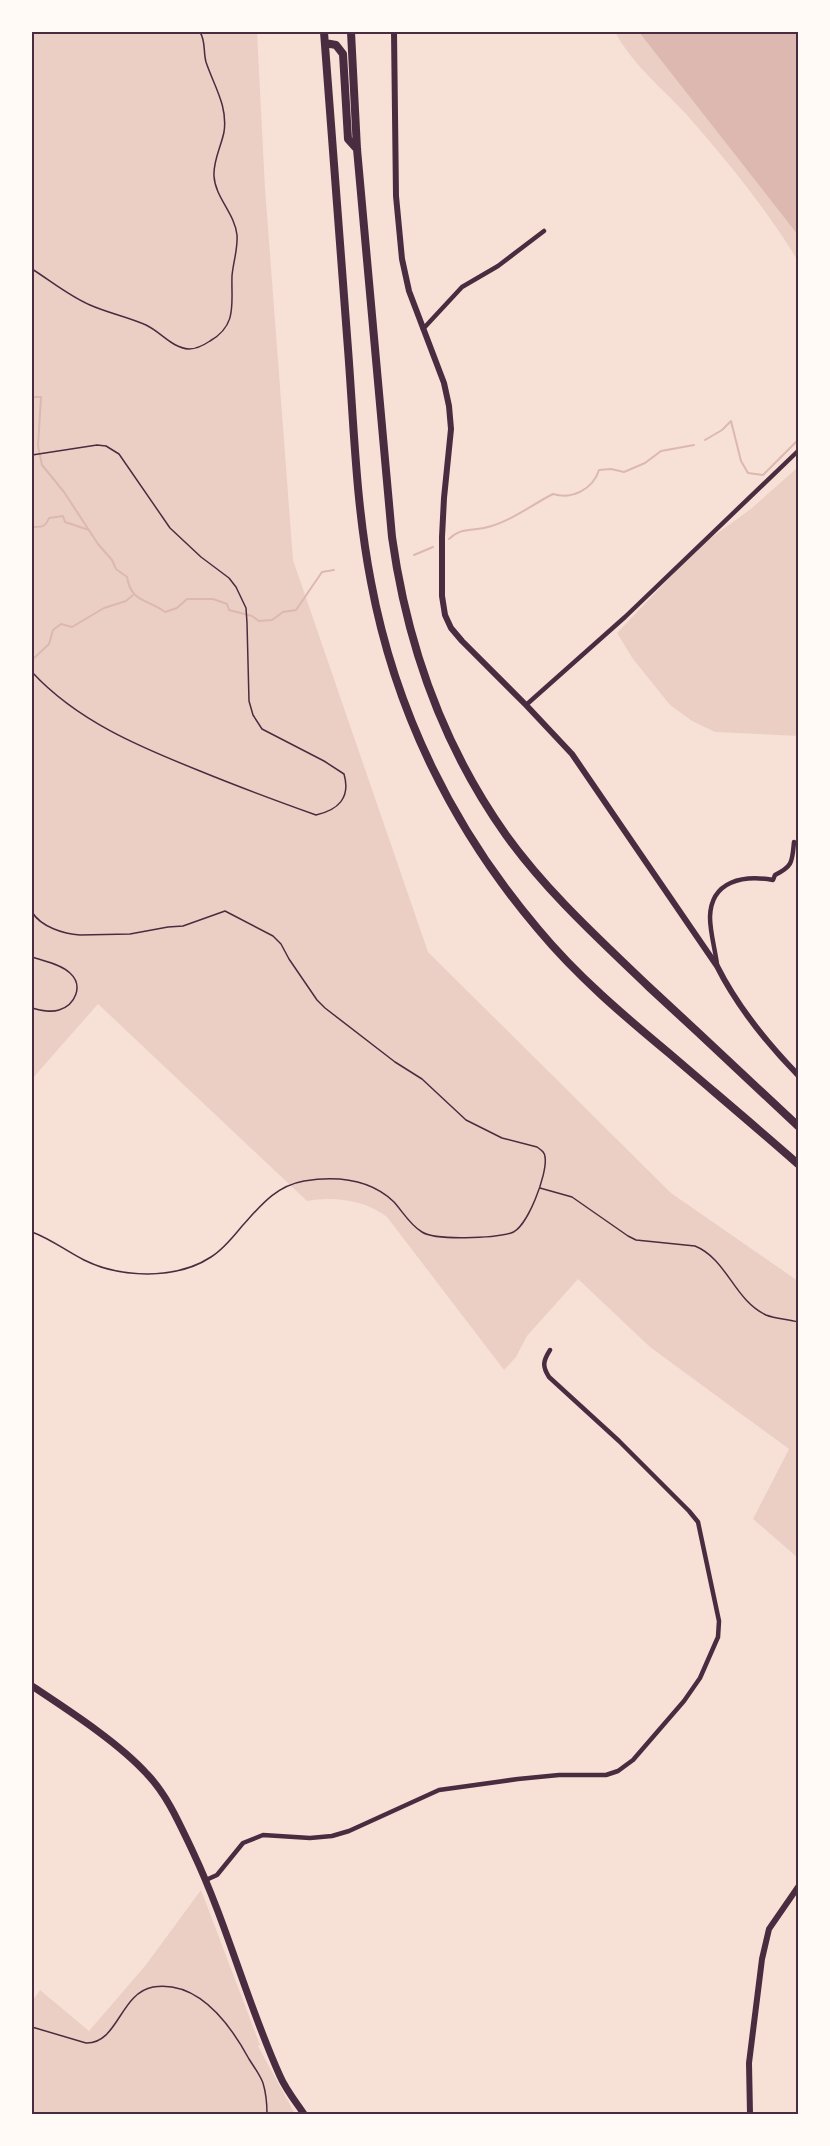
<svg xmlns="http://www.w3.org/2000/svg" width="830" height="2146" viewBox="0 0 830 2146" font-family="Cabin,sans-serif">
  <style>
    .green { fill: #ebcfc5 }
    .water { fill: #dcb8b0 }
    .lines { fill: none; stroke-linecap: round; stroke-linejoin: round }
    .stream { stroke: #dcb8b0; stroke-width: 2 }
    .path { stroke: #4a2c40; stroke-width: 1.5 }
    .minor { stroke: #4a2c40; stroke-width: 4.5 }
    .tertiary { stroke: #4a2c40; stroke-width: 6 }
    .secondary { stroke: #4a2c40; stroke-width: 7 }
    .primary { stroke: #4a2c40; stroke-width: 8 }
    .neatline { fill: none; stroke: #4a2c40; stroke-width: 2 }
  </style>
  <rect width="100%" height="100%" fill="#f7e1d7"/>
  <!-- green -->
  <path class="green" d="M32,32H257L265,188L293,560L428,952L671,1193L798,1281V1558L753,1519L789,1449L650,1347L578,1279L527,1336L516,1357L504,1370L387,1217C366,1200 332,1196 307,1201L98,1004L32,1079Z
    M615,32H798V261C766,208 728,162 687,115C661,87 633,65 615,32Z
    M798,467V736L715,732L692,721L670,705L633,659L617,633L700,546L752,508Z
    M201,1890L260,2045L258,2046L295,2114H32V2001L40,1990L89,2031L145,1966Z"/>
  <!-- water -->
  <path class="water" d="M639,32H798V235Z"/>
  <g class="lines">
    <!-- stream -->
    <path class="stream" d="M32,397H41L38,446L42,465L64,492L98,544L112,560L116,569L127,577C131,602 147,599 165,612L177,608L187,599H213L227,604L229,610L252,616L259,621L272,620L283,612L296,610L322,572L334,570
      M705,440L722,430L731,421L741,461L748,473L763,475L798,440
      M32,527C41,527 45,528 49,518L63,516L65,522L89,530
      M449,539C460,528 470,531 484,528C509,523 531,505 553,494C572,500 593,489 599,470L611,469L624,472L645,463L661,451L694,445
      M414,555L433,547
      M32,660L49,644L53,630L61,624L72,627L104,608L126,601L133,595"/>
    <!-- path -->
    <path class="path" d="M32,269C51,281 69,296 90,305C108,313 128,317 146,325C161,332 172,348 189,349C197,349 204,345 210,341C238,325 231,303 232,276C233,263 238,249 237,235C235,214 215,197 214,176C213,161 221,147 224,132C228,106 214,86 206,62C203,51 206,42 200,32
      M32,455L97,445L106,446L119,454L170,528L201,557L229,578L236,587L246,608L247,623L249,701L253,715L262,729L324,761L344,774C351,798 338,810 316,815C277,801 239,787 200,771C140,747 77,721 32,672
      M32,912C41,927 64,934 80,935L130,934L168,927L183,926L225,911L273,936L281,944L289,959L317,1000L325,1008L395,1062L422,1079L466,1120L502,1138L537,1147C541,1150 545,1152 545,1157C548,1173 527,1229 511,1233C494,1238 436,1241 422,1232C410,1225 403,1212 394,1202C370,1179 336,1176 304,1181C276,1186 261,1205 243,1225C234,1236 223,1250 211,1257C176,1280 120,1278 84,1260C66,1251 51,1239 32,1232
      M32,957C43,961 61,964 70,973C84,986 75,1005 59,1010C50,1013 40,1010 32,1008
      M540,1188L572,1197L628,1236L636,1240L695,1246C727,1259 734,1300 766,1315C776,1319 788,1319 798,1322
      M32,2027L86,2043C118,2044 120,1993 153,1987C198,1980 230,2024 249,2059C254,2067 260,2075 263,2083C266,2093 267,2104 267,2114"/>
    <!-- minor -->
    <path class="minor" d="M423,329L462,287L498,266L544,231
      M526,705L625,617L798,451
      M717,964C715,949 710,932 710,917C711,880 744,875 773,880L775,875C793,866 792,862 794,842
      M206,1880L217,1875L243,1843L263,1835L310,1838L332,1836L349,1831L439,1790L518,1779L559,1775H606L618,1771L633,1760L684,1701L700,1678L718,1637L719,1621L698,1522L689,1511L619,1441L549,1377C542,1366 543,1361 550,1350"/>
    <!-- tertiary -->
    <path class="tertiary" d="M394,32L396,196L402,259L409,291L444,383L449,406L451,429L444,498L442,537V596L445,615L451,628L462,641L526,705L572,754L717,966C738,1008 766,1042 798,1075
      M750,2114L749,2063L762,1959L769,1929L798,1887"/>
    <!-- secondary -->
    <path class="secondary" d="M32,1686C68,1710 118,1742 147,1774C168,1796 180,1825 193,1852C227,1924 247,2003 280,2076C286,2090 296,2102 304,2114"/>
    <!-- primary -->
    <path class="primary" d="M324,32C332,137 340,243 348,349C354,427 356,505 371,582C395,711 453,829 538,929C577,976 623,1015 670,1054C713,1091 756,1127 798,1164
      M351,32L357,149L392,537C407,645 443,746 506,835C547,892 599,939 649,987C699,1033 749,1080 798,1126
      M325,43L336,45L343,54L348,139L357,149"/>
  </g>
  <!-- border -->
  <rect width="830" height="2146" fill="none" stroke="#fffaf5" stroke-width="66"/>
  <rect x="33" y="33" width="764" height="2080" class="neatline"/>
</svg>
